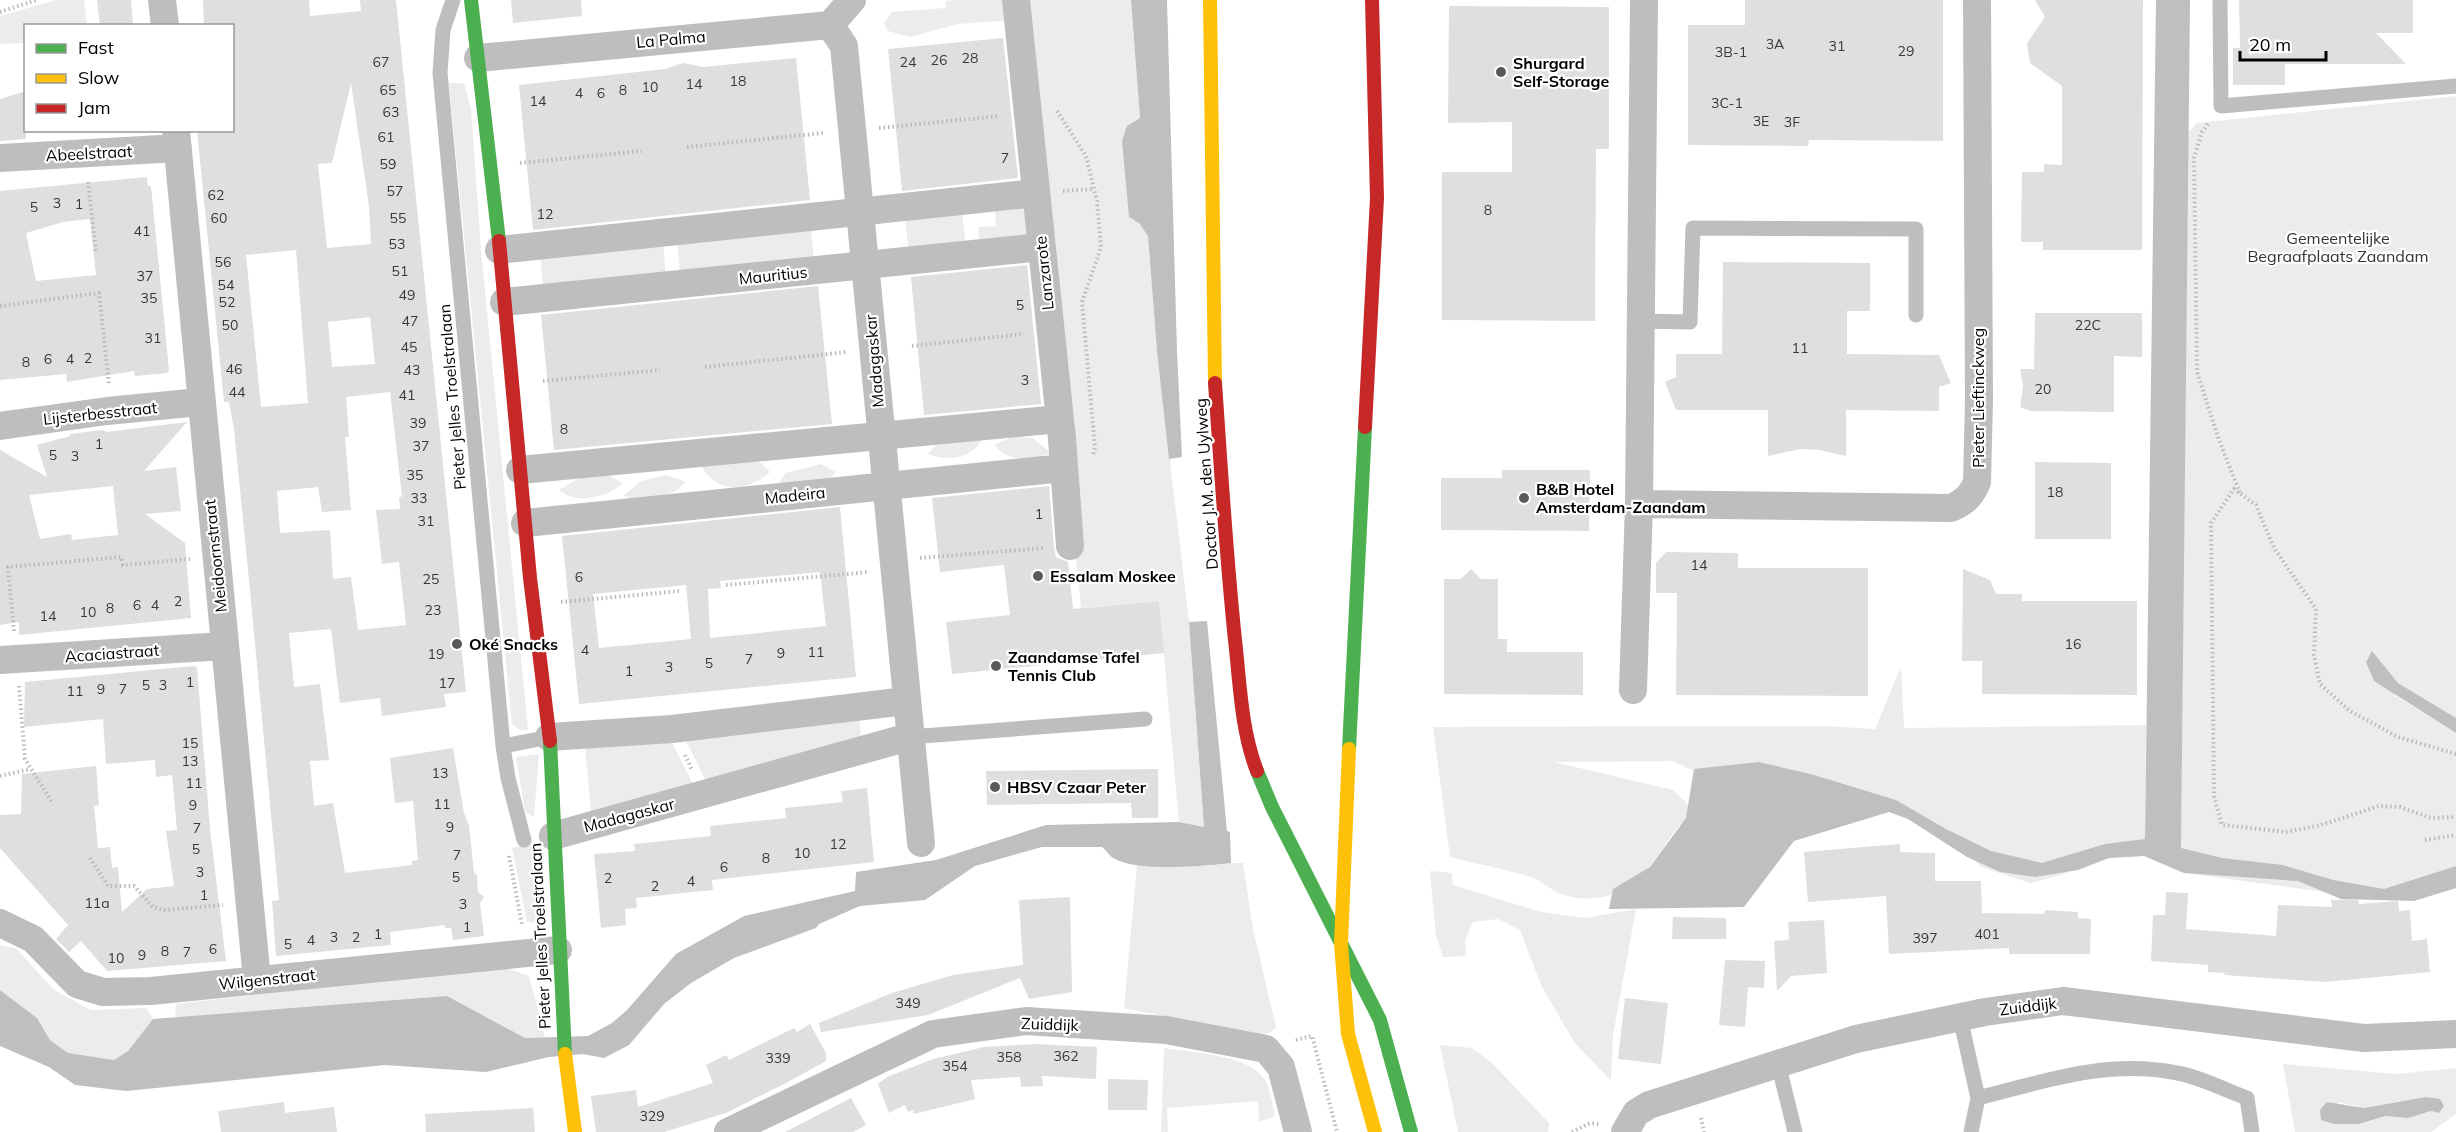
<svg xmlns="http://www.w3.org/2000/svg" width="2456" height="1132" viewBox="0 0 2456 1132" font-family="Mulish,sans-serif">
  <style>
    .green { fill: #ececec; fill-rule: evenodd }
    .water { fill: #bfbfbf }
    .building { fill: #dfdfdf; fill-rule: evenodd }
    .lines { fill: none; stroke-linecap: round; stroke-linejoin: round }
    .path { stroke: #b9b9b9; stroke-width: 4; stroke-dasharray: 1.5 3; stroke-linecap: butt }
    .lane { stroke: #bebebe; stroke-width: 15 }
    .street { stroke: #bebebe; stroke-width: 28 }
    .fast { stroke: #4caf50; stroke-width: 14 }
    .slow { stroke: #ffc107; stroke-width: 14 }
    .jam { stroke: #c62828; stroke-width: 14 }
    .poi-dot { fill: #595959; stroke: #fff; stroke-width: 2 }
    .labels { text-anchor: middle; stroke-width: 4.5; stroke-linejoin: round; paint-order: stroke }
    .number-label { font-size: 14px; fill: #383838 }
    .street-label { font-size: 16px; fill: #000; stroke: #fff }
    .poi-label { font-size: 16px; font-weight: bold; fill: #000; stroke: #fff; text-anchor: start }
    .park-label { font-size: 16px; fill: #333; stroke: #fff }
  </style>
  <rect width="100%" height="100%" fill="#fff"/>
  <!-- green -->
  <path class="green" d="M56,0H84L87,25L26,26L25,43L0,44V16Z
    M954,0H1009L1013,20L958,24L910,37L888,31L884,23L892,12L945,8L946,1Z
    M1019,0H1131L1140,119L1139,223L1148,236L1157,351L1189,622L1204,827L1179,822L1159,601L1081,608Z
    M449,83H464L471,108L481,250L528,730H520L512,724Z
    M2456,96V718L2398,683L2372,652L2396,696L2456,733V866L2367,895L2325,892L2184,873L2181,848L2188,133L2197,123Z
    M1027,206L1031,241L980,246L978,227L996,226L995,209Z
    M962,211L966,247L909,254L905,217Z
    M811,227L814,263L680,275L677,239Z
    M663,241L666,278L543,289L540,252Z
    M983,437C973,459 949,462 928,454L939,442Z
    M1011,437L1033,438L1050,452C1036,462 1004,462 995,445Z
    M755,457L770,472C750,491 717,495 702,467L713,459Z
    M821,464L836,472L830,478L785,486L779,482L786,473Z
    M586,474L608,475L623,483C607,497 578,506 559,490Z
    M667,475L686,482C671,499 644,503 623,496L641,481Z
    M1901,667L1904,728L2146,725L2145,856L2109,858L2054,877L2030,883L1981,867L1948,830L1896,800L1811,774L1759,762L1694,771L1673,761L1554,762L1673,790L1696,812C1668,829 1659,864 1633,884C1613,899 1582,903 1559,893C1549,889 1541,880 1531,877C1504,869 1477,864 1450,857L1433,727L1824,726L1875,729Z
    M859,717L861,738L710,789L685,739Z
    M670,739L693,784L591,812L585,747Z
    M539,754L534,817L525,812L516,757Z
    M531,844L541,923L527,922L512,848Z
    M1231,863H1243L1253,929L1276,1027L1271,1032L1260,1036L1124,1008L1137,865L1206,866Z
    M1430,871L1452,873L1453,885L1541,912L1586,918L1636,909L1613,1035L1611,1081L1574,1042L1541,985L1520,930L1498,919L1473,922L1465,940L1466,956L1443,957L1436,935Z
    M0,945L17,949L54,990L91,1010L146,1008L153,1019L128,1051L115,1060L68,1053L50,1040L37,1018L0,990Z
    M501,966L529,976L545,1037L525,1038L447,996L175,1019L176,1004Z
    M1440,1045L1472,1048L1491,1062L1549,1123L1548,1132H1458Z
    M1164,1048C1192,1053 1249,1054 1265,1080C1271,1090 1272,1104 1275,1116L1259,1122L1258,1101L1167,1108L1168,1132H1161Z
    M2283,1064L2396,1074L2456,1068V1114L2431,1132H2295ZM2426,1097L2439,1113L2431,1111L2408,1118L2384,1116L2359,1124H2334L2321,1120L2339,1102L2364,1108Z"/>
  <!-- water -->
  <path class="water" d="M1131,0H1167L1177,352L1182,457L1169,459L1157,351L1148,236L1139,223L1129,217L1122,141L1127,126L1140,118Z
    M2156,0H2190L2181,848L2222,858L2283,865L2333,880L2384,889L2456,866V888L2414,901L2341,899L2298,881L2184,873L2144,856L2109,858L2078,870L2035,877L2000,872L1967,857L1908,819L1889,812L1794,841L1744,907L1609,909L1613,889L1650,867L1686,818L1694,769L1759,762L1811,774L1896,800L1948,830L1991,851L2042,863L2105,844L2145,839Z
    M1207,621L1227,831L1230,832L1231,863C1206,866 1137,872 1115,859C1110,857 1106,850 1102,847H1042L975,866L925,900L860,906L819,924L816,928L734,958L691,983L664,1004L629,1045L604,1058L583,1054L549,1057L486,1072L385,1065L126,1091L75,1085L49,1067L0,1046V990L37,1018L50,1040L68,1053L114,1060L128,1051L153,1019L447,996L525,1038L588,1036L612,1023L627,1010L676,954L744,916L855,891L856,872L936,860L1046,825L1179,822L1204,827L1189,622Z
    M2372,651L2398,683L2456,718V733L2374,681L2366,662Z
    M2426,1097L2440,1099L2444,1106L2439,1113L2431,1111L2408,1118L2385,1116L2359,1124H2334L2321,1120L2320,1110L2327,1102L2364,1108Z"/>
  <!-- building -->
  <path class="building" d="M97,0H131L133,26H100Z
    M203,0H309L310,16L361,11L360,0H396L466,692L444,694L446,707L382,716L380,698L340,703L331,629L289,633L294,687L320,684L329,760L310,761L314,806L333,803L345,873L412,865V861L418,860L413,801L395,803L390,758L453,748L464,813L469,825L474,873L477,875L478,892L484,897L480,903L484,936L453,940L451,928H445V925L390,932L391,945L276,956L272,901L279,900L249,580L234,429L229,402H224L197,130H232V26H204ZM351,83L369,206L371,244L327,248L318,164L332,163ZM296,250L308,403L261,407L246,255ZM370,317L375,364L332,367L328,322ZM390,392L402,496L399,498L400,509L376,510L382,564L399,562L406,625L358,630L351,577L333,579L330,530L280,533L277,491L318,487L322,512L351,510L345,437H349L346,397Z
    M511,0H581L582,16L513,23Z
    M1745,0H1943V141L1809,140L1808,146L1688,145V25H1745Z
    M2035,0H2143L2142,250H2043V242H2021L2022,172H2044V164L2062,165V86L2030,63L2027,43L2045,17Z
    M2239,0H2413V33H2376L2406,64H2285V85H2233V48H2240Z
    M1449,6L1609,7V149H1596L1595,321L1442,320V172H1512V122L1448,123Z
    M1003,38L1018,178L902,191L888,49Z
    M796,58L810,200L533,230L519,85L665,69L683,63L703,67Z
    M26,91V139L0,141V99Z
    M147,177L148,186H151L169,370L167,373L135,376L134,371L67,382L66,374L0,380V191ZM90,219L96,275L36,281L26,233L63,222Z
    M1723,262L1870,263V311H1847V354L1939,355L1951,383L1939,387V411L1846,410V456L1820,450L1800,449L1768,456V410H1676L1665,382L1676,377V354H1722Z
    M1027,265L1041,404L924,415L911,277Z
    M818,286L832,424L554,450L541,315Z
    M2035,313H2142V357L2114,356V412L2031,411L2020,407L2023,386L2020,369H2034Z
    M187,422L144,471L176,467L181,511L145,514L185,543L191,618L19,635V622L0,625V450L47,477L37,445L70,436V434L103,430L106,432ZM113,486L118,535L72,540L71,534L40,539L29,495Z
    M2035,462L2111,463V539H2035Z
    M1502,470H1590L1589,531L1441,530V478H1502Z
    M1049,486L1054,547L1056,557L1068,562L1073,609L1159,601L1164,653L952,674L946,622L1010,615L1004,565L940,572L932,498Z
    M840,507L856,677L579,704L562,536ZM820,572L826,626L710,638L708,589L721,588L720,581ZM686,585L691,639L599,648L593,594Z
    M1666,552L1738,553V568H1868V696L1676,695L1677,593H1656V563Z
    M1471,569L1481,579H1498V639H1507V652H1583V695L1444,694V579H1461Z
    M1963,569L1990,580L1996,594H2022V601H2137V695L1982,694V661H1962Z
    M194,666L197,668L210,829L226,961L107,971L81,941L69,952L56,939L68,925L0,848V815L21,814L22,774L96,766L99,805L94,806L98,848L110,847L112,868L118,867L122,912L147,889L174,886L166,831L177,830L172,775L156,777L155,760L106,764L103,719L24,727L25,682Z
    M1158,769V818H1132L1131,803L987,805L986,771Z
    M867,788L874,862L712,880L713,890L636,898L637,908L625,909L626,925L601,928L594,854L635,851L634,844L711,836L710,826L786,818L785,808L843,802L841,791Z
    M1900,844V852L1935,853V881H1981L1982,913L2044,914L2045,910L2078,912V918L2091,919L2090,954H2009V948L1889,954L1886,896L1808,902L1804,852Z
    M2166,892L2188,893L2186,929L2276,936L2278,905L2332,907L2331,900L2358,899L2359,904L2398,901L2399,911L2410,910L2412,941L2427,939L2430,972L2325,982L2224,975L2225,973L2208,972V965L2151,961L2153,915H2165Z
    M1070,897L1072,992L1029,999L1020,978L928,1015L821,1032L819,1023L892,993L953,975L1023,965L1019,900Z
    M1673,917L1726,918V939H1672Z
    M1824,920L1827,973L1791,976L1777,991L1774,941L1789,940L1788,922Z
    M1725,960L1765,961L1764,988L1748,987L1745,1027L1719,1025Z
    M1625,998L1668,1003L1661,1064L1618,1059Z
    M810,1024L826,1053V1061L788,1082L726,1113L664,1132H596L591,1096L636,1090L638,1107L713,1083L706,1065L726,1055L729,1060L794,1028L797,1032Z
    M1036,1044L1097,1047L1096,1079L1042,1076L1043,1086L1021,1087L1020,1077L971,1080L975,1099L914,1114L913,1110L908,1112L905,1105L889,1113L878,1084L887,1077L933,1059L984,1047Z
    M1108,1079L1148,1080L1147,1110H1108Z
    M851,1098L866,1125L853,1132H785Z
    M284,1102L285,1113L334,1107L337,1132H221L218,1111Z
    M533,1108L535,1132H426L425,1114Z"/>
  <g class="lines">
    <!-- path -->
    <path class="path" d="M0,12L37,0
      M1057,111L1086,156L1097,201L1101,247L1082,302L1095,448L1093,455
      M2208,124L2202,132L2194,158L2197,372L2219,440L2240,493
      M879,128L1000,116
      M687,147L823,133
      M520,163L642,151
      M88,182L96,253
      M1063,191L1094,189
      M0,306L99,293L109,384
      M912,346L1024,334
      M705,367L847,352
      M543,381L660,370
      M920,558L1044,548
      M726,585L868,572
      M561,602L680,591
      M14,631L8,567L121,557L123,565L190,559
      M19,686L25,759L53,804
      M2456,754L2398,737L2350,711L2320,684L2314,655L2316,609L2274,548L2256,505L2234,489L2211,523L2214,796L2222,825L2286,832L2321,825L2379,806L2400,807L2431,818L2456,817
      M685,755L692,770
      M0,776L30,769
      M2425,840L2456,835
      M509,856L522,925
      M90,858L108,886H134L153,907L164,910L223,905
      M1296,1040L1312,1036L1337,1132
      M1701,1118L1704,1132
      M1572,1132L1590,1123L1599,1124"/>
    <!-- lane -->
    <path class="lane" d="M453,0L443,30L440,73L503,746L508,778L524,840
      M2220,0L2221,106L2456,86
      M1641,321L1690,322L1693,228L1916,229V315
      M909,737L1145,719
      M503,746L549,737
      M1960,1017L1978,1098L1971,1132
      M1778,1063L1795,1132
      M1978,1098C2044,1081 2109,1059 2177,1073C2201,1077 2224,1090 2247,1098L2252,1132"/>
    <!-- street -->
    <path class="street" d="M162,0L165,26
      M1016,0L1062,439L1070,546
      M830,25L844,46L921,843
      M478,58L830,25L852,0
      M176,130L257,980
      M0,158L178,148
      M499,250L1036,193
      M504,302L1041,247
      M0,426L107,411L200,402
      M520,470L1059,419
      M1639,504L1951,508C1965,502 1971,496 1977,482L1979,400L1977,0
      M525,523L1064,468
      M0,660L224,646
      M1633,690L1639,504L1644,0
      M549,737L672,729L906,701
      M553,836L909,737
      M0,923L33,939L77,984L103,992L151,991L558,950
      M728,1132L933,1034L1026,1021L1166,1030L1266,1049L1281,1067L1298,1132
      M1625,1132L1636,1113L1649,1105L1856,1039L1985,1012L2063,1001L2364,1038L2456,1034"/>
    <!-- fast -->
    <path class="fast" d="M471,0L499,241
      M550,741L565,1054
      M1349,749L1365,427
      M1257,771L1272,807L1380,1020L1411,1132"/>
    <!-- slow -->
    <path class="slow" d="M1210,0L1215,383
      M1349,749L1341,944L1348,1034L1375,1132
      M565,1054L575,1132"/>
    <!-- jam -->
    <path class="jam" d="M499,241L530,578L550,741
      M1215,383C1221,469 1226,554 1235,640C1240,683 1241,730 1257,771
      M1365,427L1377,198L1372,0"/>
  </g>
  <!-- markers -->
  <g class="poi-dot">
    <circle cx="1501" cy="72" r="6"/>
    <circle cx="1524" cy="498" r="6"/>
    <circle cx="1038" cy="576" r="6"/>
    <circle cx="457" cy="644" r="6"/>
    <circle cx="996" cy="666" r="6"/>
    <circle cx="995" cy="787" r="6"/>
  </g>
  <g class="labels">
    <!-- number labels -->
    <g class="number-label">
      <text x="1775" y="49">3A</text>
      <text x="1837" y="51">31</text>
      <text x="1906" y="56">29</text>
      <text x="1731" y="57">3B-1</text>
      <text x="970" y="63">28</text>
      <text x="939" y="65">26</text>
      <text x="381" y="67">67</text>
      <text x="908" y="67">24</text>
      <text x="738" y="86">18</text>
      <text x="694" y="89">14</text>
      <text x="650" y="92">10</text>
      <text x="388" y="95">65</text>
      <text x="623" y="95">8</text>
      <text x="579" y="98">4</text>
      <text x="601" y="98">6</text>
      <text x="538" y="106">14</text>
      <text x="1727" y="108">3C-1</text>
      <text x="391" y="117">63</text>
      <text x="1761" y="126">3E</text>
      <text x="1792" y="127">3F</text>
      <text x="386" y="142">61</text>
      <text x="1005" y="163">7</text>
      <text x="388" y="169">59</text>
      <text x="395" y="196">57</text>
      <text x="216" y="200">62</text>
      <text x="57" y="208">3</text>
      <text x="79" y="209">1</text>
      <text x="34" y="212">5</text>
      <text x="1488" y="215">8</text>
      <text x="545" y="219">12</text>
      <text x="219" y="223">60</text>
      <text x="398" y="223">55</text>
      <text x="142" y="236">41</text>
      <text x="397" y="249">53</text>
      <text x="223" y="267">56</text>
      <text x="400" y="276">51</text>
      <text x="145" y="281">37</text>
      <text x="226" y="290">54</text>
      <text x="407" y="300">49</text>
      <text x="149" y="303">35</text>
      <text x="227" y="307">52</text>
      <text x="1020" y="310">5</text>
      <text x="410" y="326">47</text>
      <text x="230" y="330">50</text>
      <text x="2088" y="330">22C</text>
      <text x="153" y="343">31</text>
      <text x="409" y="352">45</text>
      <text x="1800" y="353">11</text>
      <text x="88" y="363">2</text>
      <text x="48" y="364">6</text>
      <text x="70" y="364">4</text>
      <text x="26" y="367">8</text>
      <text x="234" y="374">46</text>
      <text x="412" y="375">43</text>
      <text x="1025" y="385">3</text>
      <text x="2043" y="394">20</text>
      <text x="237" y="397">44</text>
      <text x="407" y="400">41</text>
      <text x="418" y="428">39</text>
      <text x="564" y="434">8</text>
      <text x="99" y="449">1</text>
      <text x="421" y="451">37</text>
      <text x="53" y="460">5</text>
      <text x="75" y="461">3</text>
      <text x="415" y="480">35</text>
      <text x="2055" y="497">18</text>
      <text x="419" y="503">33</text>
      <text x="1039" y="519">1</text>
      <text x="426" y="526">31</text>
      <text x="1699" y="570">14</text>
      <text x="579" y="582">6</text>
      <text x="431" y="584">25</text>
      <text x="178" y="606">2</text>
      <text x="137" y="610">6</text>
      <text x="155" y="610">4</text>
      <text x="110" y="613">8</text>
      <text x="433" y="615">23</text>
      <text x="88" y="617">10</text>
      <text x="48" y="621">14</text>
      <text x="2073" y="649">16</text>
      <text x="585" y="655">4</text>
      <text x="816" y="657">11</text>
      <text x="781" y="658">9</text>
      <text x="436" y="659">19</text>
      <text x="749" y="664">7</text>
      <text x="709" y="668">5</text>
      <text x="669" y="672">3</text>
      <text x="629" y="676">1</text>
      <text x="190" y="687">1</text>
      <text x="447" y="688">17</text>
      <text x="146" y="690">5</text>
      <text x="163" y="690">3</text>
      <text x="101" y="694">9</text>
      <text x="123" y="694">7</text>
      <text x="75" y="696">11</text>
      <text x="190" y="748">15</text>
      <text x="190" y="766">13</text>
      <text x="440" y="778">13</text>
      <text x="194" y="788">11</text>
      <text x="442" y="809">11</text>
      <text x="193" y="810">9</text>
      <text x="450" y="832">9</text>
      <text x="197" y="833">7</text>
      <text x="838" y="849">12</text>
      <text x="196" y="854">5</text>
      <text x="802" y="858">10</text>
      <text x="457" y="860">7</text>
      <text x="766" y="863">8</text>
      <text x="724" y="872">6</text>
      <text x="200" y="877">3</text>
      <text x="456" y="882">5</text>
      <text x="608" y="883">2</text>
      <text x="691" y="886">4</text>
      <text x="655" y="891">2</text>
      <text x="204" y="900">1</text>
      <text x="97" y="908">11a</text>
      <text x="463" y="909">3</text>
      <text x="467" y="932">1</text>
      <text x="378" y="939">1</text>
      <text x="1987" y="939">401</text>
      <text x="334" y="942">3</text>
      <text x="356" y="942">2</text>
      <text x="1925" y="943">397</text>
      <text x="311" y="945">4</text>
      <text x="288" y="949">5</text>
      <text x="213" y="954">6</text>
      <text x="165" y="956">8</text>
      <text x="187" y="957">7</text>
      <text x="142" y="960">9</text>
      <text x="116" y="963">10</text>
      <text x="908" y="1008">349</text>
      <text x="1066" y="1061">362</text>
      <text x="1009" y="1062">358</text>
      <text x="778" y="1063">339</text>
      <text x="955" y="1071">354</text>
      <text x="652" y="1121">329</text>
    </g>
    <!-- street labels -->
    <g class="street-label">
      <text transform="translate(671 39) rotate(-5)" y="6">La Palma</text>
      <text transform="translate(89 153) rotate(-3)" y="6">Abeelstraat</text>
      <text transform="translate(1044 273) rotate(-96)" y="6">Lanzarote</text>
      <text transform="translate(773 275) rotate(-6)" y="6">Mauritius</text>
      <text transform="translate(874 361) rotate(-95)" y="6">Madagaskar</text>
      <text transform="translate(452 397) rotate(-95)" y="6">Pieter Jelles Troelstralaan</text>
      <text transform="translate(1978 398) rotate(-90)" y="6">Pieter Lieftinckweg</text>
      <text transform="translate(100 413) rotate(-6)" y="6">Lijsterbesstraat</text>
      <text transform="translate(1206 484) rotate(-94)" y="6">Doctor J.M. den Uylweg</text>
      <text transform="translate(795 495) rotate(-6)" y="6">Madeira</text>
      <text transform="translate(215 556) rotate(-96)" y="6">Meidoornstraat</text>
      <text transform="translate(112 653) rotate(-4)" y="6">Acaciastraat</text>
      <text transform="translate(629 815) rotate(-15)" y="6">Madagaskar</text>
      <text transform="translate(540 936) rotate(-93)" y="6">Pieter Jelles Troelstralaan</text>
      <text transform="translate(267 979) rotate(-6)" y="6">Wilgenstraat</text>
      <text transform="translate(2028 1006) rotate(-7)" y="6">Zuiddijk</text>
      <text transform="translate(1050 1024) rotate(2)" y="6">Zuiddijk</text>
    </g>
    <!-- poi labels -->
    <g class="poi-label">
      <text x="1513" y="69">Shurgard<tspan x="1513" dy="18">Self-Storage</tspan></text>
      <text x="1536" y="495">B&amp;B Hotel<tspan x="1536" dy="18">Amsterdam-Zaandam</tspan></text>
      <text x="1050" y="582">Essalam Moskee</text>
      <text x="469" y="650">Oké Snacks</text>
      <text x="1008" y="663">Zaandamse Tafel<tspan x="1008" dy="18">Tennis Club</tspan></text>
      <text x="1007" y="793">HBSV Czaar Peter</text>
    </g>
    <!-- park labels -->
    <g class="park-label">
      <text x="2338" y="244">Gemeentelijke<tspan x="2338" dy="18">Begraafplaats Zaandam</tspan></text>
    </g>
  </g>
  <!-- legend -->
  <rect x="24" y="24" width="210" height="108" fill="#ffffff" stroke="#999999" stroke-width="1.5"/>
  <rect x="36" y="44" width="30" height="9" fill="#4caf50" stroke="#999999" stroke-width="1.5"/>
  <text x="78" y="54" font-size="18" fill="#000000">Fast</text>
  <rect x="36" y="74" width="30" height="9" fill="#ffc107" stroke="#999999" stroke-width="1.5"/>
  <text x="78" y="84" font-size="18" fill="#000000">Slow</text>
  <rect x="36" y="104" width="30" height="9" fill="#c62828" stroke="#999999" stroke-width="1.5"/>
  <text x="78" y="114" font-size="18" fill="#000000">Jam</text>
  <!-- scale -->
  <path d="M2240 51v9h86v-9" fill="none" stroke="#000000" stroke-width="3"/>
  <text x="2249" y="51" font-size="18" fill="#000000" stroke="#ffffff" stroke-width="4.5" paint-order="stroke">20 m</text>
</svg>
